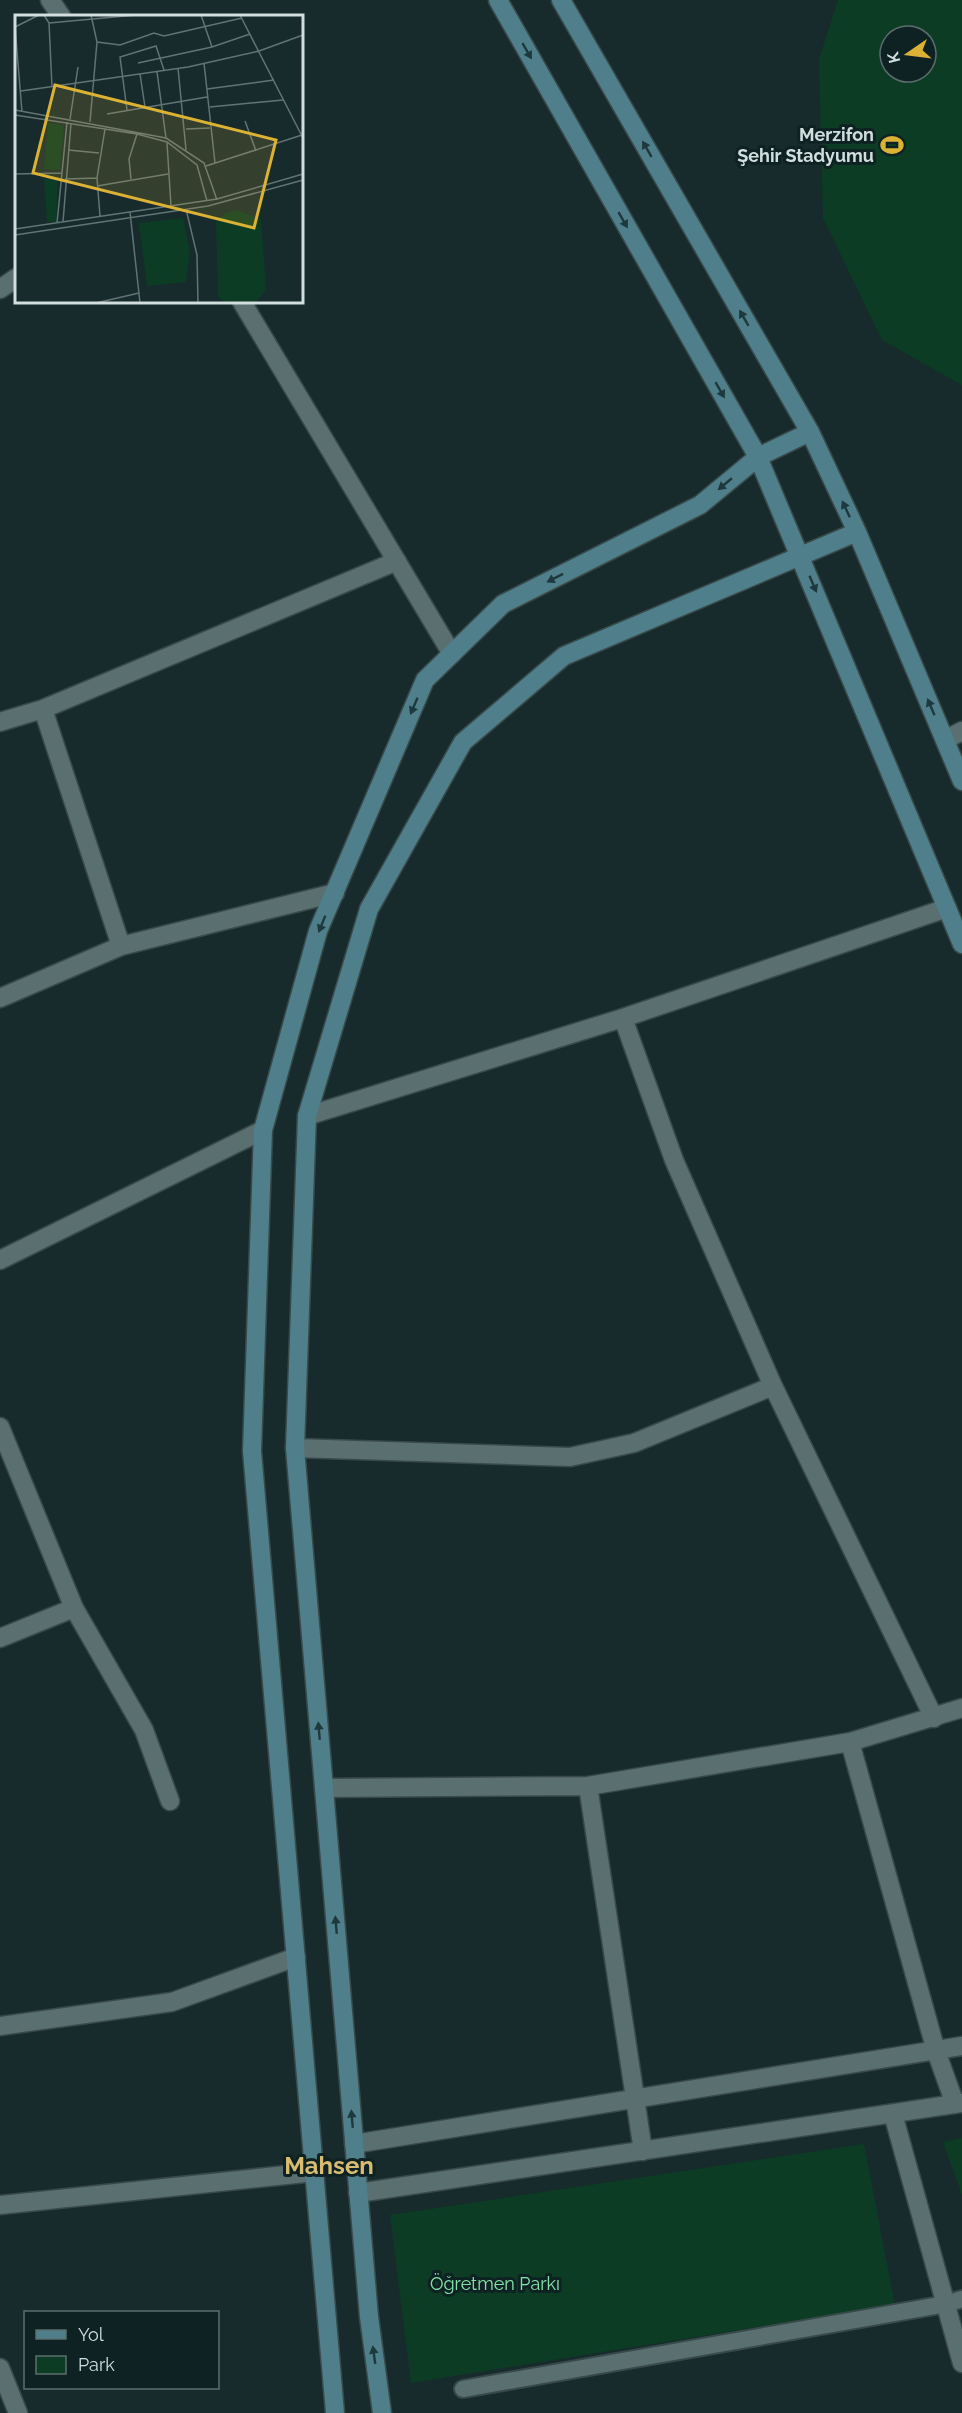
<svg xmlns="http://www.w3.org/2000/svg" width="962" height="2413" viewBox="0 0 962 2413" font-family="Raleway,sans-serif">
  <style>
    .green { fill: #0c3c23; fill-rule: evenodd }
    .lines { fill: none; stroke-linecap: round; stroke-linejoin: round }
    .lane-casing { stroke: #384949; stroke-width: 20 }
    .street-casing { stroke: #384949; stroke-width: 21 }
    .secondary-casing { stroke: #384949; stroke-width: 21 }
    .lane { stroke: #596f70; stroke-width: 16 }
    .street { stroke: #596f70; stroke-width: 18 }
    .secondary { stroke: #4e7f8a; stroke-width: 18 }
    .oneway { fill: #1e393d }
    .labels { text-anchor: middle; stroke-width: 6; stroke-linejoin: round; paint-order: stroke }
    .poi-label { font-size: 18px; font-weight: bold; fill: #d2dede; stroke: #0e2223; text-anchor: end }
    .park-label { font-size: 18px; fill: #84e2a9; stroke: #0e2223 }
    .district-label { font-size: 24px; font-weight: bold; fill: #d8bc71; stroke: #0e2223 }
    .inset-road { fill: none; stroke: #627374; stroke-width: 1.5 }
    .view { fill: #dbb233; fill-opacity: 0.15; stroke: #dbb233; stroke-width: 3 }
    .inset-edge { fill: none; stroke: #d2dede; stroke-width: 3 }
  </style>
  <rect width="100%" height="100%" fill="#172b2d"/>
  <!-- green -->
  <path class="green" d="M838,0H962V385L882,340L823,218L819,59ZM890,36H926V72H890Z
    M962,2138V2195L943,2142Z
    M864,2144L895,2305L411,2383L390,2215Z"/>
  <g class="lines">
    <!-- lane casing -->
    <g class="lane-casing">
      <path id="lane" d="M463,2389L946,2304L962,2299"/>
    </g>
    <!-- street casing -->
    <g class="street-casing">
      <path id="street" d="M50,0L61,16
        M0,289L16,278
        M242,302L452,654
        M43,709L121,946
        M0,722L43,709L397,561
        M945,740L962,731
        M0,998L121,946L335,893
        M623,1018L674,1160L773,1386L934,1718
        M307,1116L623,1018L947,908
        M0,1260L263,1130
        M0,1427L74,1608L144,1730L170,1801
        M295,1448L570,1457L634,1443L773,1386
        M0,1638L74,1608
        M850,1742L936,2051L955,2104
        M588,1786L643,2151
        M324,1788L588,1786L850,1742L962,1708
        M0,2026L172,2002L296,1957
        M893,2114L962,2363
        M354,2144L962,2046
        M358,2193L962,2103
        M0,2205L315,2172
        M0,2368L18,2413"/>
    </g>
    <!-- secondary casing -->
    <g class="secondary-casing">
      <path id="secondary" d="M498,0L758,457L962,944
        M561,0L810,432L857,532L962,781
        M335,2413L252,1451L263,1130L318,931L425,680L503,604L700,505L758,457L810,432
        M382,2413L369,2317L295,1448L307,1116L369,909L463,742L564,656L857,532"/>
    </g>
    <!-- lane -->
    <use href="#lane" class="lane"/>
    <!-- street -->
    <use href="#street" class="street"/>
    <!-- secondary -->
    <use href="#secondary" class="secondary"/>
  </g>
  <!-- one-way arrows -->
  <defs><path id="oneway-solid" d="M-6-.8H1V-3.2L6.5 0L1 3.2V.8H-6Z" transform="scale(1.5)"/></defs>
  <g class="oneway">
    <use href="#oneway-solid" transform="translate(527 51) rotate(60)"/>
    <use href="#oneway-solid" transform="translate(647 149) rotate(-120)"/>
    <use href="#oneway-solid" transform="translate(623 220) rotate(60)"/>
    <use href="#oneway-solid" transform="translate(744 318) rotate(-120)"/>
    <use href="#oneway-solid" transform="translate(720 390) rotate(60)"/>
    <use href="#oneway-solid" transform="translate(725 484) rotate(140)"/>
    <use href="#oneway-solid" transform="translate(846 509) rotate(-115)"/>
    <use href="#oneway-solid" transform="translate(555 578) rotate(153)"/>
    <use href="#oneway-solid" transform="translate(813 584) rotate(67)"/>
    <use href="#oneway-solid" transform="translate(414 706) rotate(113)"/>
    <use href="#oneway-solid" transform="translate(931 707) rotate(-113)"/>
    <use href="#oneway-solid" transform="translate(322 924) rotate(112)"/>
    <use href="#oneway-solid" transform="translate(319 1731) rotate(-95)"/>
    <use href="#oneway-solid" transform="translate(336 1925) rotate(-95)"/>
    <use href="#oneway-solid" transform="translate(352 2119) rotate(-95)"/>
    <use href="#oneway-solid" transform="translate(374 2355) rotate(-98)"/>
  </g>
  <!-- icons -->
  <defs>
    <g id="stadium-bare" transform="scale(1.8)"><path d="M0-5a6.5 5 0 1 0 0 10a6.5 5 0 1 0 0-10ZM-3.5-1.8h7v3.6h-7Z" fill="#dbb233" stroke="#0e2223" stroke-width="2.5" paint-order="stroke"/></g>
  </defs>
  <g fill-rule="evenodd">
    <use href="#stadium-bare" x="892" y="145"/>
  </g>
  <g class="labels">
    <!-- poi labels -->
    <g class="poi-label">
      <text x="874" y="141">Merzifon<tspan x="874" dy="21">Şehir Stadyumu</tspan></text>
    </g>
    <!-- park labels -->
    <g class="park-label">
      <text x="495" y="2290">Öğretmen Parkı</text>
    </g>
    <!-- district labels -->
    <g class="district-label">
      <text x="329" y="2174">Mahsen</text>
    </g>
  </g>
  <!-- overview -->
  <g transform="translate(15 15)">
    <rect width="288" height="288" fill="#172b2d"/>
    <path d="M33,108L49,110L45,155L29,154ZM43,162L41,207H32L29,164ZM222,195L246,204L251,275L240,288H212L203,282L201,207L210,198ZM168,203L175,237L171,267L132,271L124,208Z" fill="#0c3c23"/>
    <path class="inset-road" d="M29,0L34,8L37,72M186,0L197,32M225,0L288,123M34,8L121,0M0,12L7,97M0,12L24,0M82,27L105,30L139,18L149,21L227,3M123,48L197,32L235,19M189,48L200,148M163,53L171,135M142,57L151,123M125,59L130,92M192,74L259,65M6,76L173,52L244,36L288,20M195,92L268,85M0,95L151,123L189,148L202,185M112,95L105,42L141,31L149,55M92,99L192,82M0,100L122,119L152,127L182,150L192,186M55,104L63,52M230,106L241,136M75,107L82,27L76,0M171,114L195,113M152,128L156,191M53,135L84,138M191,151L287,120M0,159L47,158M50,164L82,163M116,164L114,144L122,119M82,171L153,159M171,194L182,240L183,288M115,197L125,288M85,201L82,163L90,114M48,207L56,108M42,208L52,107M0,214L202,184L288,159M0,220L193,191L288,165M81,288L124,278"/>
    <path class="view" d="M40,70L261,125L239,213L18,158Z"/>
    <rect width="288" height="288" class="inset-edge"/>
  </g>
  <!-- legend -->
  <rect x="24" y="2311" width="195" height="78" fill="#0e2223" stroke="#5c6d6e" stroke-width="1.5"/>
  <rect x="36" y="2330" width="30" height="9" fill="#4e7f8a" stroke="#5c6d6e" stroke-width="1.5"/>
  <text x="78" y="2341" font-size="18" fill="#d2dede">Yol</text>
  <rect x="36" y="2356" width="30" height="18" fill="#0c3c23" stroke="#5c6d6e" stroke-width="1.5"/>
  <text x="78" y="2371" font-size="18" fill="#d2dede">Park</text>
  <!-- north arrow -->
  <g transform="translate(908 54) rotate(256)"><circle r="28" fill="#0e2223" stroke="#5c6d6e" stroke-width="1.5"/>
  <path d="M0-4.5L10 22L0 15L-10 22Z" fill="#dbb233"/>
  <text y="-9" font-size="16" font-weight="bold" text-anchor="middle" fill="#d2dede">K</text>
  </g>
</svg>
